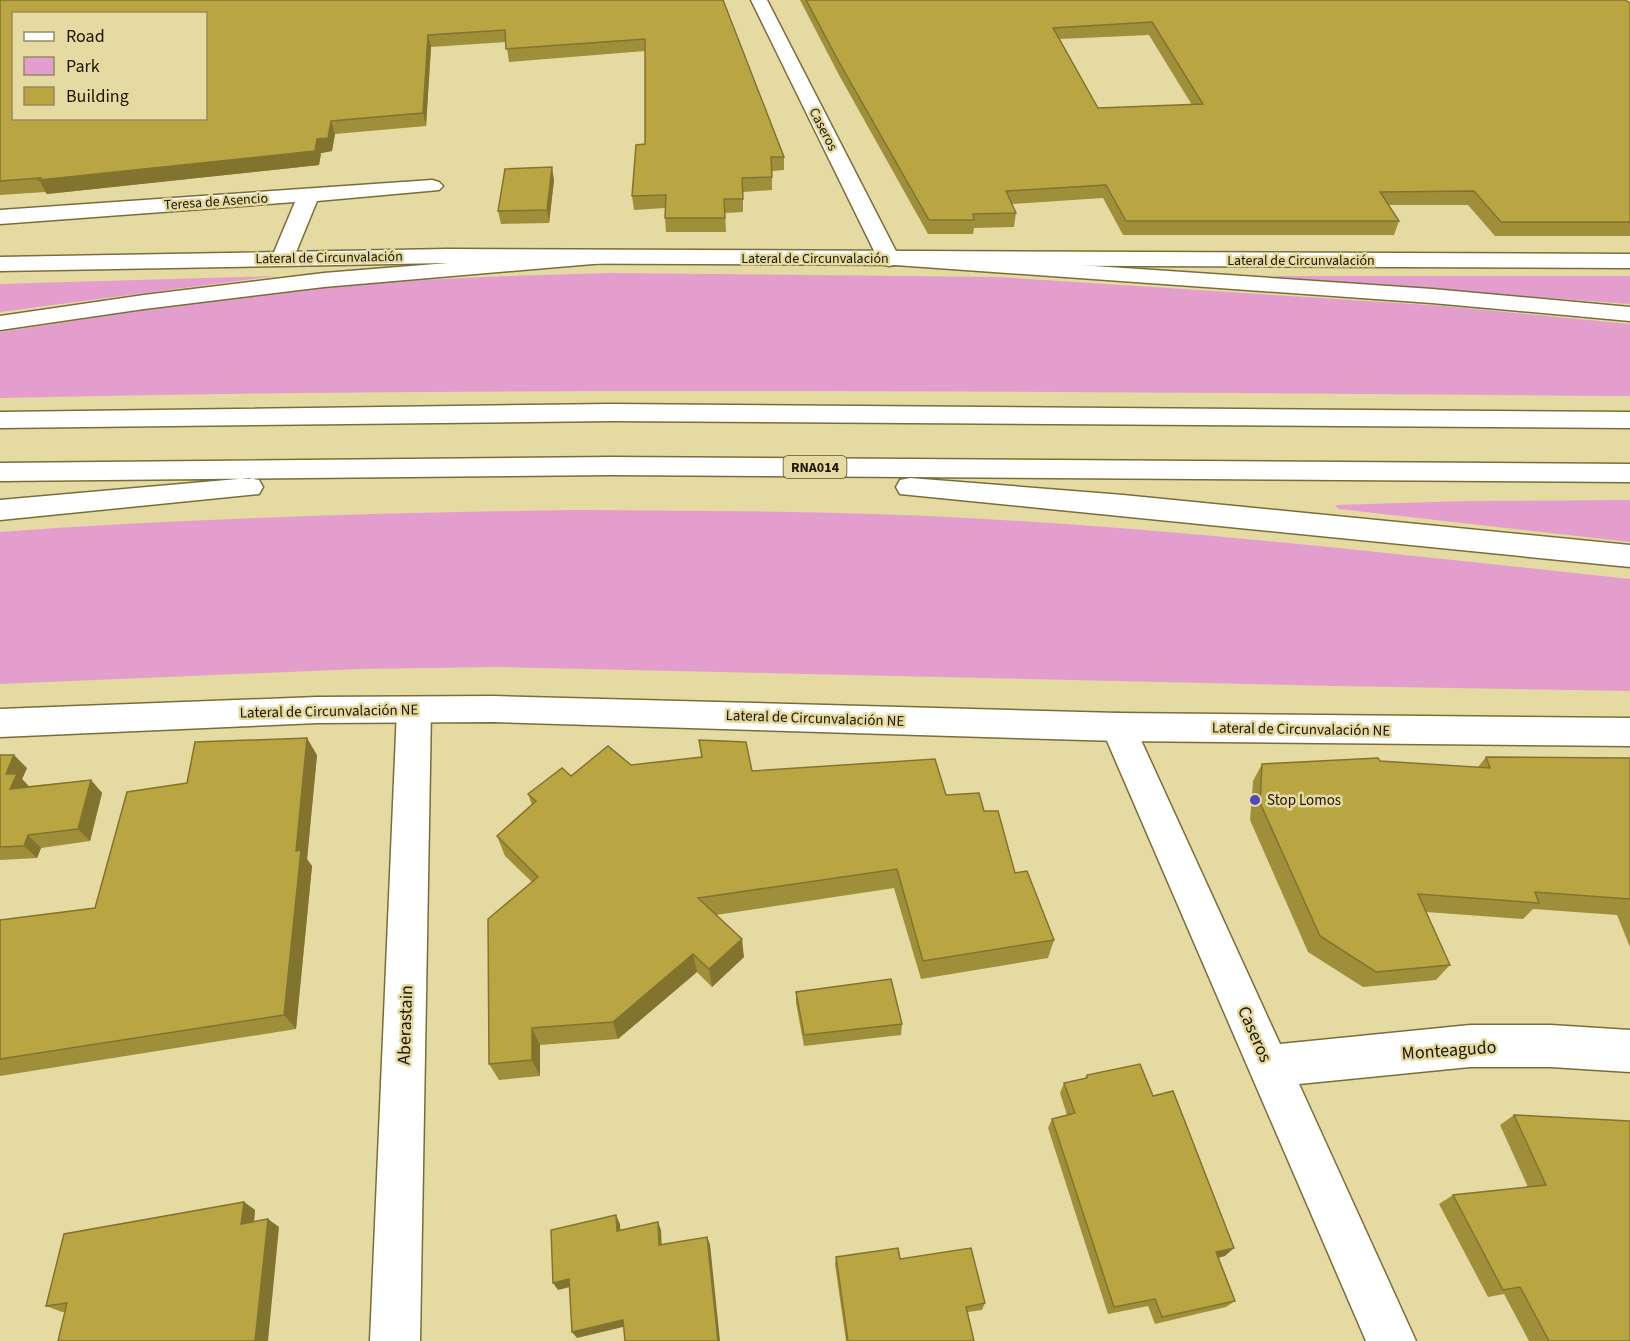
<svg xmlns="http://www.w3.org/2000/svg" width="1630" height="1341" viewBox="0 0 1630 1341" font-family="'Source Sans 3',sans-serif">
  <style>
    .green { fill: #e39ece }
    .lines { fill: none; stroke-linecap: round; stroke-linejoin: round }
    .minor-casing { stroke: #796e39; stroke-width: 3 }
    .tertiary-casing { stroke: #796e39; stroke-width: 3 }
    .motorway-casing { stroke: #796e39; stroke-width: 3 }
    .minor { fill: #fff; fill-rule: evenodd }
    .tertiary { fill: #fff; fill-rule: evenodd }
    .motorway { fill: #fff; fill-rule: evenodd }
    .wall { fill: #9f8f3a; fill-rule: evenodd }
    .shaded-wall { fill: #82742f }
    .building { fill: #b9a643; stroke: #82742f; stroke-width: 1.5; fill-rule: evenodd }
    .poi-dot { fill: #4d4ac0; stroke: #e5daa1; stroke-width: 2 }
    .labels { text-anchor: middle; stroke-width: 5; stroke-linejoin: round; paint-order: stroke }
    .far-street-label { font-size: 14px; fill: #1a1602; stroke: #e5daa1 }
    .shield { fill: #e5daa1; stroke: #575132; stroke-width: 1.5 }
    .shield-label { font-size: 14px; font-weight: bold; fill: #1a1602 }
    .street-label { font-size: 15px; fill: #1a1602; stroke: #e5daa1 }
    .poi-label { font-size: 15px; fill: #1a1602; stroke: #e5daa1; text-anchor: start }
    .near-street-label { font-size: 18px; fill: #1a1602; stroke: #e5daa1 }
  </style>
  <rect width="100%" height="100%" fill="#e5daa1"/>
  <!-- green -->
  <path class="green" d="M609,273L997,277L1444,306L1630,324V396C1087,392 543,386 0,398V332C121,314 242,294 364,284C446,278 527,275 609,273Z
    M276,276L0,312V284Z
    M1276,276H1630V304L1271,278Z
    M1630,500V542L1339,509L1335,505L1468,501Z
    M576,510C712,511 848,511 985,519C1200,531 1415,556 1630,579V691L1335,686L496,667L359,669L0,684V532C192,518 383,513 576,510Z"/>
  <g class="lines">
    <!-- minor casing -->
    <g class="minor-casing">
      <path id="minor" d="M751,0H767L900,259L897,264L889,266L881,264L878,259Z
        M432,180L439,182L443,186L439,190L317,201L294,257L291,262L283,264L275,262L272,257L295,202L0,224V210Z
        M414,697L426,701L431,710L420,1341H370L397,710L402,701Z
        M1118,713L1130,717L1135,727L1280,1044L1470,1025H1551L1630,1030V1072L1551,1067H1470L1299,1084L1416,1341H1366L1101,727L1106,717Z"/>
    </g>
    <!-- tertiary casing -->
    <g class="tertiary-casing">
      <path id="tertiary" d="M447,249L1630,254V268L447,263L0,271V257Z
        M494,696L1118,713L1630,718V746L1118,741L494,722L317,723L0,737V709L317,697Z"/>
    </g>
    <!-- motorway casing -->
    <g class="motorway-casing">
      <path id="motorway" d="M608,250L616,252L619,257L616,262L324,287L144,309L0,330V316L144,295L324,273Z
        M889,252L1432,289L1630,307V321L1432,303L881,264L878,259L881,254Z
        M611,404L1630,412V428L611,421L0,428V412Z
        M611,457L1630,464V482L611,475L0,481V463Z
        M249,478L259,480L263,487L259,494L0,520V500Z
        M910,478L1123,495L1630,545V567L900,494L896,487L900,480Z"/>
    </g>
    <!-- minor -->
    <use href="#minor" class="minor"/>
    <!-- tertiary -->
    <use href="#tertiary" class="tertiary"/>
    <!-- motorway -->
    <use href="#motorway" class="motorway"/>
  </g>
  <!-- wall -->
  <path class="wall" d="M0,0H723L784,157V170L772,171V190L743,192V212L725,213L726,232H666L665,218V208L634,210L632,196L645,144V51L509,62L506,42L431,47L426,126L335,134L332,151L321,153L319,165L47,194L45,192L0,195Z
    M800,0H1625L1630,3V236H1495L1468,205H1389L1399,221L1394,235H1123L1103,198L1012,204L1016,213L1014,227L974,228L973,234H928L839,75ZM1149,35L1192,105L1098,108L1060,39Z
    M554,180L549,223L501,224L498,211Z
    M0,755L27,768L22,779L29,786L91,780L102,793L90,841L41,848L37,858L0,860Z
    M317,755L307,859L312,866L296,1029L0,1076V920L95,908L187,783Z
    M1486,757L1630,758V947L1617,915L1533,909L1523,919L1426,912L1450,965L1436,980L1363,987L1308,952L1250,820L1253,781L1262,764L1380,761L1478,767Z
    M631,765L752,771L946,795L984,811L1015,873L1054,940L1048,958L921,979L894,888L716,915L744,957L712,987L697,972L618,1039L540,1045V1076L499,1080L489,1064L532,882L505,856L497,836L532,805L528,794L571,776Z
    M796,992L902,1024L901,1035L804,1046L796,1003Z
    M1087,1075L1153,1096L1225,1256L1218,1258L1235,1301L1226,1307L1155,1324L1148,1306L1108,1314L1048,1128L1052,1119L1067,1115L1060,1093L1064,1083L1085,1078Z
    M1514,1115L1630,1341H1529L1504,1294L1488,1297L1439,1204L1453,1195L1528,1187L1500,1125Z
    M244,1202L255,1210L254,1222L279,1227L65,1312H62L46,1306Z
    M836,1257L900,1259L985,1303L982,1310L968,1312L974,1341H846L835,1264Z"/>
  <!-- shaded-wall -->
  <path class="shaded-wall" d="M428,35L431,47L426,126L423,113Z
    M331,121L335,134L332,151L321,153L319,165L47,194L39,180L317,139Z
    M552,167L554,180L549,223L547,210Z
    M307,738L317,755L307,859L312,866L296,1029L284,1015L296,851Z
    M14,755L27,768L22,779L29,787L10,789L6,774Z
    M91,780L102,793L90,841L78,829Z
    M28,835L41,848L37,858L24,846Z
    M742,939L744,957L712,987L709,969Z
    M693,954L697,972L618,1039L613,1022Z
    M532,1028L540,1045V1076L532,1060Z
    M244,1202L255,1210L253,1232L241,1224Z
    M616,1215L620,1224L621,1239L617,1231Z
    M268,1219L279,1227L268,1341H255Z
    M658,1222L661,1230L662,1252L659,1245Z
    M707,1237L710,1244L720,1341H718Z
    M1234,1248L1225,1256L1208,1260L1216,1252Z
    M569,1279L574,1286L558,1290L553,1283Z
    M623,1320L627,1326L577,1338L572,1332Z"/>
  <!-- building -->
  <path class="building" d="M0,0H723L784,157H771L772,177L742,178L743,199H724L725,218H665L666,195L632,196L636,145L645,144V39L506,49L505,30L428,35L423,113L331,121L328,138L317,139L315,151L39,180L41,178L0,181ZM14,14H206V118H14Z
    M806,0H1625L1630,3V222H1501L1474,191L1380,192L1399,221H1126L1106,185L1006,191L1016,213L973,214L974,220H929L839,62ZM1152,22L1203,104L1098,108L1053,28Z
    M552,167L547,210L498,211L505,169Z
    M307,738L296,851L301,850L284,1015L0,1059V920L95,908L127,792L187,783L195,742Z
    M699,740L746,742L752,771L935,759L946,795L979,793L984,811H998L1015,873L1027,871L1054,940L923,961L897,869L698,898L742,939L709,969L693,954L613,1022L532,1028V1060L489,1064L488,919L538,877L497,836L536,801L528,794L562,768L571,776L608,746L631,765L702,757Z
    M0,755H14L6,774H17L10,789L91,780L78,829L28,835L24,846L0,847Z
    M1486,757L1630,758V899L1535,892L1539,903L1418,894L1450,965L1376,972L1320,936L1260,803L1262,764L1378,758L1380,761L1490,768Z
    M891,979L902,1024L804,1035L796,992Z
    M1140,1064L1153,1096L1173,1091L1234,1248L1216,1252L1235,1301L1162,1317L1155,1299L1114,1307L1052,1119L1075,1113L1064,1083L1087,1078V1075Z
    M1514,1115L1630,1121V1341H1549L1520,1287L1503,1290L1453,1195L1546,1185Z
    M244,1202L241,1224L268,1219L255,1341H58L67,1303L46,1306L64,1234Z
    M616,1215L617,1231L658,1222L659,1245L707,1237L718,1341H625L623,1320L572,1332L569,1279L553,1283L551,1230Z
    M898,1248L900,1259L971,1248L985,1303L966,1307L974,1341H848L836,1257Z"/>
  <!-- markers -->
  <circle class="poi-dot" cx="1255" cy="800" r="6"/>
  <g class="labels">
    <!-- far-street labels -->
    <g class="far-street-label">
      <text transform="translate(824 129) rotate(63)" y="5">Caseros</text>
      <text transform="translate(216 201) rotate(-4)" y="5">Teresa de Asencio</text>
      <text transform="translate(329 257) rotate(-1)" y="5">Lateral de Circunvalación</text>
      <text x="815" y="263">Lateral de Circunvalación</text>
      <text x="1301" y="265">Lateral de Circunvalación</text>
    </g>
    <!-- shield labels -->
    <rect class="shield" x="783.5" y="456" width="63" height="22" rx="4.5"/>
    <g class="shield-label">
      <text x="815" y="472">RNA014</text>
    </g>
    <!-- street labels -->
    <g class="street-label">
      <text transform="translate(329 711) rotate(-1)" y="5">Lateral de Circunvalación NE</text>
      <text transform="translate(815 718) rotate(2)" y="5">Lateral de Circunvalación NE</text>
      <text transform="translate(1301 729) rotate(1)" y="5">Lateral de Circunvalación NE</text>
    </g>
    <!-- poi labels -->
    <g class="poi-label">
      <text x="1267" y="805">Stop Lomos</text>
    </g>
    <!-- near-street labels -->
    <g class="near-street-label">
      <text transform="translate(405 1025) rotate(-88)" y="6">Aberastain</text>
      <text transform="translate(1255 1034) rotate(66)" y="6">Caseros</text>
      <text transform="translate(1449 1050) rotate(-4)" y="6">Monteagudo</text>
    </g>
  </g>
  <!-- legend -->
  <rect x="12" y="12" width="195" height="108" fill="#e5daa1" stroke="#948c61" stroke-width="1.5"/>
  <rect x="24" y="32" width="30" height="9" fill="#ffffff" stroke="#948c61" stroke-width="1.5"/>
  <text x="66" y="42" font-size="18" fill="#1a1602">Road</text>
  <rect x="24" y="57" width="30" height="18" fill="#e39ece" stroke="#948c61" stroke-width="1.5"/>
  <text x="66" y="72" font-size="18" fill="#1a1602">Park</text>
  <rect x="24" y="87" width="30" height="18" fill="#b9a643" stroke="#948c61" stroke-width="1.5"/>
  <text x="66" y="102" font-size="18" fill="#1a1602">Building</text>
</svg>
